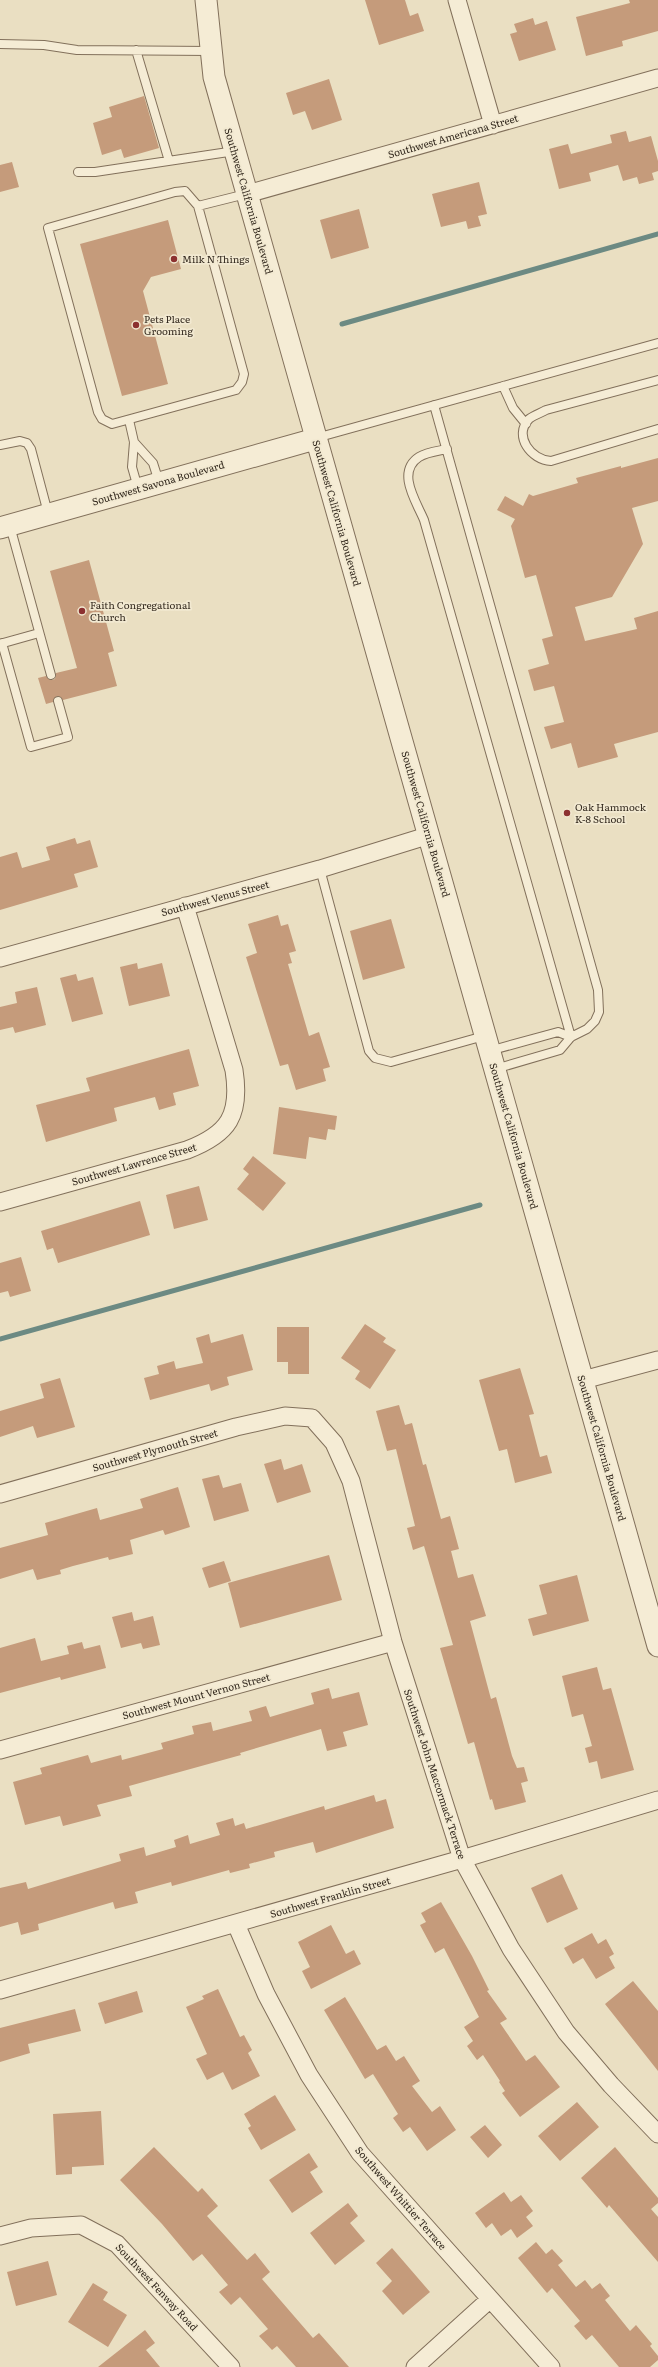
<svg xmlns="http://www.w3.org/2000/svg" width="658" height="2367" viewBox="0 0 658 2367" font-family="Literata,serif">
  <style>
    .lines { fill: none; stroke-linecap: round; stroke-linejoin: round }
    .stream { stroke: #6c8a83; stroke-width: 5 }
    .building { fill: #c59b7b }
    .service-casing { stroke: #82705b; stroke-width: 10 }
    .minor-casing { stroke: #82705b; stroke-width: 19 }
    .tertiary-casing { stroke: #82705b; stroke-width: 23 }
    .service { stroke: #f5ecd5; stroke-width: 8 }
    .minor { stroke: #f5ecd5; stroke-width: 17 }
    .tertiary { stroke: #f5ecd5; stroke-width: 21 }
    .poi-dot { fill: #8c3130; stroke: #f2e9d1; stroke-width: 1.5 }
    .labels { text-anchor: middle; stroke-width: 3.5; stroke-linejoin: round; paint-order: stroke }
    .street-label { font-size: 10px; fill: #33291e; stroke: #f2e9d1 }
    .poi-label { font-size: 10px; fill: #33291e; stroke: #f2e9d1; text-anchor: start }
  </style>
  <rect width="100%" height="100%" fill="#eadfc2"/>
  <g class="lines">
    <!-- stream -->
    <path class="stream" d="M342,324L658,234
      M0,1339L480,1205"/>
  </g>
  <!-- building -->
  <path class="building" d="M365,0H405L410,16L418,13L424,31L379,45Z
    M629,0H658V31L622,41L623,46L586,56L576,17L630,3Z
    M533,18L535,25L547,21L556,50L519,61L510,34L517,32L514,24Z
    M329,79L342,120L312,130L305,111L293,115L286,93Z
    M144,96L159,148L124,158L121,149L102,155L93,123L112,117L109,107Z
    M626,131L629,142L651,136L658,161V171L652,173L654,180L639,184L637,177L623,181L618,165L589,173L591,181L559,189L549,149L568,144L571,154L612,143L610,135Z
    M12,162L19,187L0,192V165Z
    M479,182L487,214L478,216L481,226L468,229L466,221L441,227L432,194Z
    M359,209L369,248L331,259L320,220Z
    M168,220L181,269L151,277L143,291L168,384L122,396L80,244Z
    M658,458V501L632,508L643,544L612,597L575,607L585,641L637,629L634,618L658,611V732L614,744L618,757L578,768L571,743L551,749L544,727L564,722L554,686L534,691L528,670L549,664L542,639L553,636L536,575L525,578L511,526L515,519L497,510L505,496L523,506L529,494L533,496L578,483L576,478L621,466V468Z
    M89,560L114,651L108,653L117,686L63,700L57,696L53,702L46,704L38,678L46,676L52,680L55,679L56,673L77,668L50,571Z
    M75,838L77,844L90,840L98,867L74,874L78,887L0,910V857L17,852L22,868L50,860L46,847Z
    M278,915L281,926L288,924L296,951L289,953L292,963L288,964L309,1036L319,1032L330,1067L323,1069L326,1081L296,1090L288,1064L280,1066L246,957L257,953L248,924Z
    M391,919L405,968L363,980L350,931Z
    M137,963L138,969L162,963L170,996L129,1006L120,967Z
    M76,974L78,981L93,977L103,1014L72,1022L60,978Z
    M37,987L46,1025L15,1033L13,1027L0,1030V1007L17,1003L15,992Z
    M189,1049L199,1086L173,1093L176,1105L159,1110L155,1097L114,1108L117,1121L46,1142L36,1105L90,1091L86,1078Z
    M279,1107L337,1116L335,1130L328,1129L326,1140L309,1137L306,1159L273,1154Z
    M253,1156L286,1183L263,1211L237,1189L249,1174L243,1169Z
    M199,1186L208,1220L174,1229L166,1195Z
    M140,1201L150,1235L58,1263L53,1248L47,1250L41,1231Z
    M21,1257L31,1291L10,1297L8,1291L0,1293V1263Z
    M365,1324L386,1338L383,1342L396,1350L370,1389L355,1379L360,1371L341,1358Z
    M277,1327H309V1374H288V1362H277Z
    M209,1334L211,1343L243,1334L253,1370L227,1377L229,1385L211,1391L209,1384L150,1400L144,1378L159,1374L157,1366L174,1361L176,1369L203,1363L196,1338Z
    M520,1368L534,1414L529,1415L540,1457L547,1455L552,1473L515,1483L507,1449L499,1451L479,1380Z
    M60,1378L75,1427L37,1438L33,1426L0,1437V1411L44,1398L40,1384Z
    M399,1405L405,1425L412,1423L423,1465L426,1464L441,1519L450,1516L459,1549L451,1551L458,1578L473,1574L486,1616L470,1621L491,1699L496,1697L512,1756L517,1768L524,1767L528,1781L521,1783L526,1802L495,1810L492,1799L490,1800L474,1742L468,1744L440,1648L453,1645L424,1546L413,1550L407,1528L415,1526L396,1449L387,1451L376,1411Z
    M281,1459L284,1470L302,1464L311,1492L277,1503L264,1464Z
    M219,1475L223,1488L241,1483L249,1511L214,1521L202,1479Z
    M178,1487L190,1527L165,1535L163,1530L130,1540L133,1554L109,1560L108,1557L73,1566L60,1570L61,1574L37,1580L33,1569L0,1579V1548L48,1535L45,1523L97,1508L100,1520L143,1508L140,1499Z
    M329,1555L342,1600L240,1628L228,1583Z
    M224,1561L231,1581L209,1588L202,1568Z
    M577,1575L589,1621L533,1636L528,1619L547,1614L539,1585Z
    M132,1612L134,1621L153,1616L160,1645L143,1649L141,1643L121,1648L112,1617Z
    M35,1638L41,1661L69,1654L67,1646L82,1642L84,1649L100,1645L106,1668L61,1680L60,1677L0,1693V1648Z
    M597,1667L603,1690L611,1688L634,1770L601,1779L597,1761L589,1763L585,1748L592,1746L583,1714L572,1717L562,1676Z
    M329,1688L332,1699L359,1692L368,1725L343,1732L347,1746L327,1751L321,1729L240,1753L241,1755L129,1786L132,1796L97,1805L101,1816L63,1826L60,1816L25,1825L13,1782L42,1774L40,1768L88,1755L91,1763L121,1755L122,1760L163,1749L161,1743L194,1734L192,1726L211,1722L213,1731L252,1721L249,1711L266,1706L270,1717L314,1704L311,1693Z
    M374,1795L376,1802L386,1799L394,1828L316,1853L313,1842L274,1852L275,1857L249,1864L250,1868L230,1873L229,1870L172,1886L171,1882L135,1892L138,1903L115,1909L113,1902L38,1924L39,1930L21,1935L18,1922L0,1927V1888L26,1882L28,1889L121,1861L119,1854L144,1847L146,1856L176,1847L174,1840L188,1835L190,1844L220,1835L216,1823L233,1818L235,1826L244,1823L246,1829L324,1806L325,1810Z
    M562,1874L578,1909L547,1923L531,1888Z
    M441,1902L472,1956L489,1990L487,1991L507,2019L500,2023L526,2061L535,2055L560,2087L520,2117L502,2093L505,2091L499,2082L500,2081L483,2055L477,2060L467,2046L473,2041L464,2027L479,2017L444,1948L435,1953L420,1925L426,1922L421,1913Z
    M331,1925L346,1954L354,1950L361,1964L311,1989L302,1971L310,1967L298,1942Z
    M592,1933L598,1944L606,1939L614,1954L609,1957L615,1968L596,1979L583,1958L573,1964L564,1948Z
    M633,1981L658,2011V2071L605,2004Z
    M218,1989L240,2037L244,2035L252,2050L248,2053L260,2076L232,2090L223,2072L207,2080L196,2059L207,2054L186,2007L204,1999L202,1996Z
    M137,1991L143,2012L105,2024L98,2003Z
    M345,1997L377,2050L386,2045L396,2061L404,2056L420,2081L412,2086L432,2112L440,2106L456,2130L427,2151L410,2127L403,2132L393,2118L398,2114L373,2074L365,2079L324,2010Z
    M75,2009L81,2031L28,2044L30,2053L0,2062V2028Z
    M275,2095L296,2130L261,2150L248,2128L251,2126L244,2114Z
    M577,2102L599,2127L560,2161L538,2136Z
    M101,2111L104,2165L72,2167V2174L56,2175L53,2114Z
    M485,2125L502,2145L488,2158L470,2137Z
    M154,2147L198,2192L202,2188L218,2206L207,2216L247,2260L255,2253L270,2272L262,2279L313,2338L319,2333L349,2367H296L277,2346L272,2350L259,2336L268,2329L240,2297L231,2305L219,2292L228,2285L202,2254L193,2261L162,2224L120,2180Z
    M615,2147L658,2198V2203L651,2209L658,2217V2262L609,2205L607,2208L581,2178Z
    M309,2153L318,2167L310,2172L323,2192L292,2213L269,2180Z
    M504,2192L511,2202L521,2195L533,2211L526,2217L533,2226L517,2238L511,2229L501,2236L492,2223L486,2228L475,2213Z
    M348,2203L358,2216L350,2223L365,2241L335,2265L310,2233Z
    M536,2242L546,2254L552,2249L563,2261L558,2265L576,2287L585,2280L592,2289L600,2283L610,2296L605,2300L630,2331L636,2325L652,2344L650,2346L658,2356V2360L650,2367H619L592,2335L586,2340L574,2326L580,2321L552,2288L547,2293L518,2258Z
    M392,2248L430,2292L403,2315L382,2291L392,2281L376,2263Z
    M48,2261L57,2295L16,2306L7,2272Z
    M93,2283L108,2292L103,2300L127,2315L108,2347L68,2322Z
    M145,2330L155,2343L146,2350L160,2367H98Z"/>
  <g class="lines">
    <!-- service casing -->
    <g class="service-casing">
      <path id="service" d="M0,44L44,45L77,50L211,51
        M136,50L169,161
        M78,172H95L235,151
        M198,206L244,374L242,382L236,390L112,424L102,419L98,412L48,228L175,192L185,191L198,206L246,194
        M658,380L546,410C541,413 534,415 529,419C513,436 531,460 551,461L658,429
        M503,386L513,408L526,424
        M434,405L598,990L599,1012L595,1021L587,1029L571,1037L560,1050L495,1069
        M129,420L134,442L132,467L138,488
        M316,438L658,343
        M134,442L153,463L159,482
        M0,445L20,441L27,443L31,449L48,513
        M447,449C438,451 427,452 419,457C396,472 416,501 424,520L571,1037
        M10,526L51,675
        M2,643L31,747L68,737L58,701
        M0,644L39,633
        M320,869L369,1051L375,1058L391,1062L484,1036
        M489,1051L558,1032L571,1037"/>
    </g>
    <!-- minor casing -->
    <g class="minor-casing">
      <path id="minor" d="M457,0L493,125
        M247,194L658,78
        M0,958L320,869L430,835
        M0,1202L187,1150C229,1134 241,1115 234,1070L185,906
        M583,1380L658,1360
        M0,1494L236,1427L285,1416L312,1418L334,1443L351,1481L393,1642L462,1859L511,1949L566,2032L611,2085L658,2134
        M0,1750L393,1642
        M236,1924L266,1994L309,2075L360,2153L551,2367
        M0,1990L462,1859L658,1800
        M0,2236L31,2228L81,2225L117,2244L231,2367
        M415,2367L489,2300"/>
    </g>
    <!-- tertiary casing -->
    <g class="tertiary-casing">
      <path id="tertiary" d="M206,0L214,77L658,1646
        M0,528L315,439"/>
    </g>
    <!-- service -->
    <use href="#service" class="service"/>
    <!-- minor -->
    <use href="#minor" class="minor"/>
    <!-- tertiary -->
    <use href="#tertiary" class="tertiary"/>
  </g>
  <!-- markers -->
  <g class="poi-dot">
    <circle cx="174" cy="259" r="4"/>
    <circle cx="136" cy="325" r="4"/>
    <circle cx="82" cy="611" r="4"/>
    <circle cx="567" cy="813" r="4"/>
  </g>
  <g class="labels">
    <!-- street labels -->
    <g class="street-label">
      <text transform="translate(453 136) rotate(-16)" y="4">Southwest Americana Street</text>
      <text transform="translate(249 201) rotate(74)" y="4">Southwest California Boulevard</text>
      <text transform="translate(158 483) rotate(-16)" y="4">Southwest Savona Boulevard</text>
      <text transform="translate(337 513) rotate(74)" y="4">Southwest California Boulevard</text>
      <text transform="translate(426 824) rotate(74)" y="4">Southwest California Boulevard</text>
      <text transform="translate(215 898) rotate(-15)" y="4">Southwest Venus Street</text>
      <text transform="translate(514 1136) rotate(74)" y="4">Southwest California Boulevard</text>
      <text transform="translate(134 1164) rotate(-16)" y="4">Southwest Lawrence Street</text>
      <text transform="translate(602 1448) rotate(74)" y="4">Southwest California Boulevard</text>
      <text transform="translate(155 1450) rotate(-16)" y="4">Southwest Plymouth Street</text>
      <text transform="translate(196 1696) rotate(-15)" y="4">Southwest Mount Vernon Street</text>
      <text transform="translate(435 1774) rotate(72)" y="4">Southwest John Maccormack Terrace</text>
      <text transform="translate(330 1897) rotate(-16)" y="4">Southwest Franklin Street</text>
      <text transform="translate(401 2198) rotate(49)" y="4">Southwest Whittier Terrace</text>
      <text transform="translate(157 2287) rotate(47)" y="4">Southwest Fenway Road</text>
    </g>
    <!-- poi labels -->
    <g class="poi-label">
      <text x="182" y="263">Milk N Things</text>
      <text x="144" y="323">Pets Place<tspan x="144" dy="12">Grooming</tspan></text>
      <text x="90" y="609">Faith Congregational<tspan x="90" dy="12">Church</tspan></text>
      <text x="575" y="811">Oak Hammock<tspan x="575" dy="12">K-8 School</tspan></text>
    </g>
  </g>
</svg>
